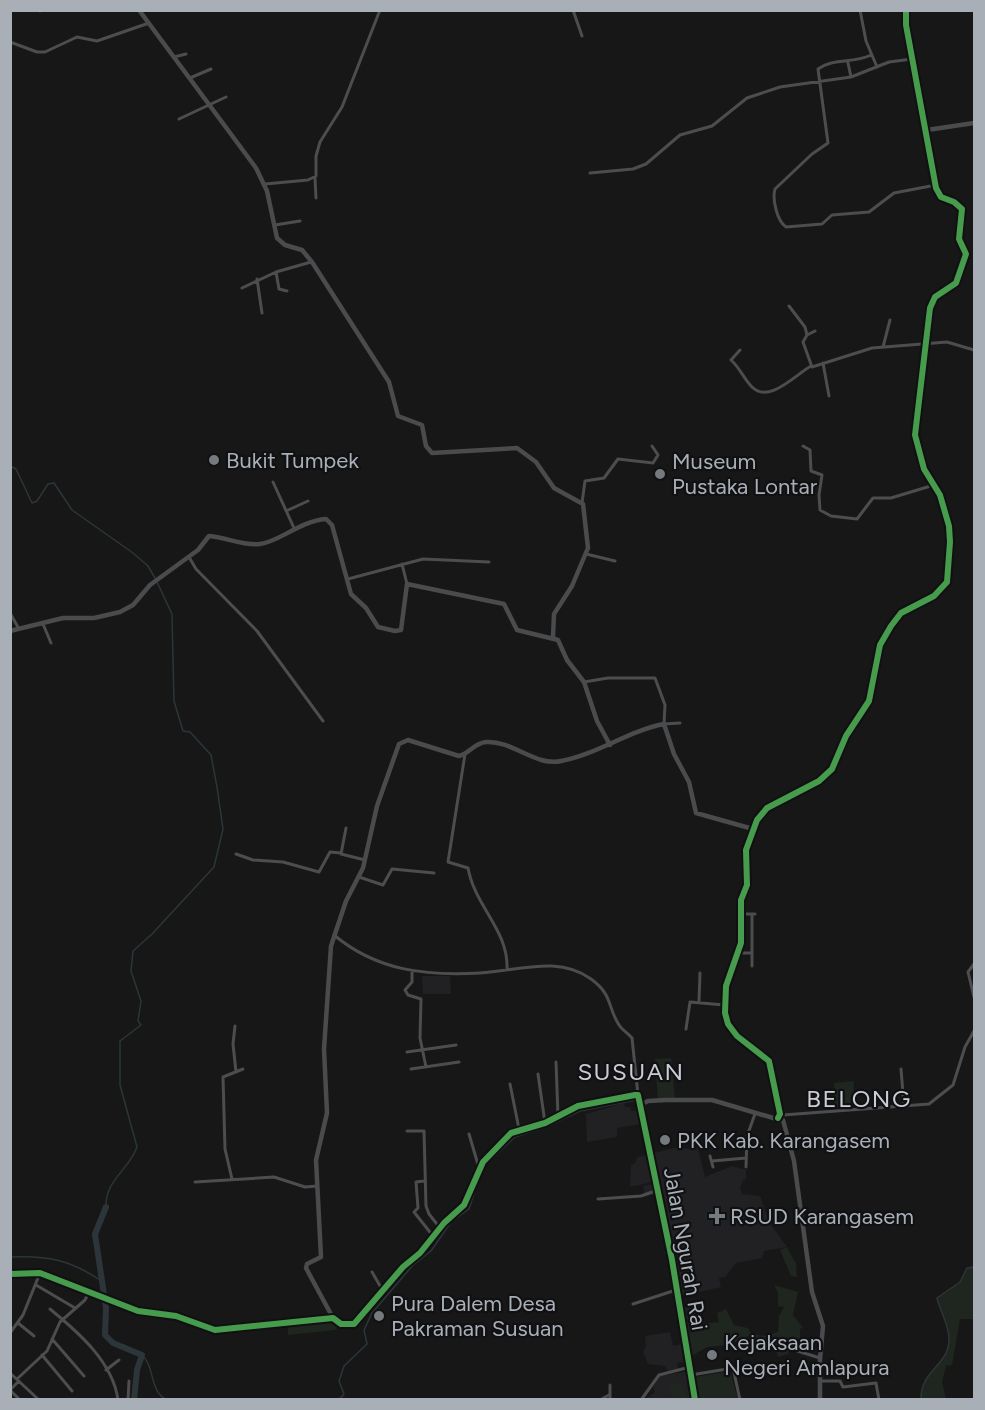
<svg xmlns="http://www.w3.org/2000/svg" width="985" height="1410" viewBox="0 0 985 1410" font-family="Figtree,sans-serif">
  <style>
    .built { fill: #212123 }
    .green { fill: #1f251f }
    .lines { fill: none; stroke-linecap: round; stroke-linejoin: round }
    .stream { stroke: #2c363a; stroke-width: 1.5 }
    .river { stroke: #2c363a; stroke-width: 6 }
    .street { stroke: #4b4d4f; stroke-width: 3 }
    .secondary { stroke: #4a4b4d; stroke-width: 4.5 }
    .cycleway-casing { stroke: #111113; stroke-width: 10 }
    .cycleway { stroke: #469c4c; stroke-width: 6 }
    .poi-dot { fill: #757a7f; stroke: #111113; stroke-width: 2 }
    .labels { text-anchor: middle; stroke-width: 4.5; stroke-linejoin: round; paint-order: stroke }
    .poi-label { font-size: 22px; fill: #a8afb7; stroke: #111113; text-anchor: start }
    .street-label { font-size: 22px; fill: #a8afb7; stroke: #111113 }
    .neighbourhood-label { font-size: 24px; letter-spacing: 1.5px; fill: #c9cdd3; stroke: #111113 }
  </style>
  <rect width="100%" height="100%" fill="#171717"/>
  <!-- built -->
  <path class="built" d="M422,976H450L451,994H423Z
    M624,1103L625,1107H630L631,1111L639,1110L641,1124L617,1128V1137L587,1142L586,1114Z
    M674,1148L698,1149L705,1177L732,1166L746,1170V1179L743,1180L740,1188L742,1194L760,1196L769,1222L787,1247L764,1251L762,1258L736,1263L725,1277L719,1278L721,1287L681,1296L662,1193L645,1196L643,1186L659,1183L653,1153Z
    M647,1155L653,1182L630,1187L631,1165L635,1163L637,1157Z
    M695,1306L702,1323L686,1326L683,1307Z
    M670,1332L673,1346L682,1344L686,1362L677,1363L678,1369L668,1371L665,1366L648,1364L643,1352L646,1346L645,1336Z
    M689,1371L693,1399H646L655,1392L653,1387L660,1376Z"/>
  <!-- green -->
  <path class="green" d="M671,1058L675,1098L658,1099L655,1059Z
    M854,1081L853,1105L835,1107L834,1083Z
    M787,1247L796,1264L797,1277L791,1276L780,1250Z
    M974,1267V1319H960L952,1365L946,1366L942,1382L946,1399H921C920,1369 950,1366 949,1338C949,1325 940,1311 937,1298L960,1282L967,1268Z
    M774,1285L798,1292L793,1315L803,1328L800,1329V1347L792,1343L788,1354L778,1357L773,1342L758,1347L751,1335L728,1345L707,1347L690,1357L686,1326L719,1322L717,1313L726,1309L734,1325L748,1328L750,1333L764,1336L778,1332L779,1316L784,1307L778,1306V1293Z
    M328,1321L337,1328L335,1330L288,1335V1325Z
    M730,1371L738,1399H698L695,1377Z
    M682,1383L687,1399H672L669,1385Z"/>
  <g class="lines">
    <!-- stream -->
    <path class="stream" d="M10,466L16,469L32,503L37,501L48,484L54,483L72,510L133,553L148,566L155,578
      M483,1167L515,1137L548,1126L580,1111L636,1100
      M106,1207C105,1180 129,1170 137,1147L120,1085V1041L141,1025L138,1021L141,1001L131,971L133,951L152,934L214,867L223,829L217,787L211,755L190,732L183,731L174,701L172,614L157,582
      M10,1257C47,1255 70,1260 100,1280
      M142,1355C155,1366 149,1393 168,1400
      M339,1400L344,1394L339,1381L344,1366L367,1344L364,1330L372,1313L413,1265L431,1251L451,1222L469,1209L479,1177
      M921,1400C920,1369 950,1366 949,1338C949,1325 940,1311 937,1298L960,1282L967,1268L974,1267"/>
    <!-- river -->
    <path class="river" d="M106,1207L95,1234L106,1308L105,1335L113,1343L142,1355L137,1370L134,1400"/>
    <!-- street -->
    <path class="street" d="M573,10L582,36
      M860,10L866,41L877,67
      M40,11L42,10
      M10,42L37,52H45L77,37L97,41L149,23
      M871,55C852,64 832,58 818,69L828,143L812,154L775,189C772,199 777,221 786,227L822,224L832,215L869,212L894,193L936,185
      M174,57L186,54
      M848,63L851,77
      M190,78L211,69
      M179,119L226,97
      M590,173L633,169L646,164L680,135L712,126L747,98L780,87L851,77L889,62L912,59
      M315,178L316,198
      M265,184L308,180L316,176V156L320,142L342,107L380,10
      M275,225L300,221
      M276,272L279,289L287,291
      M257,279L262,313
      M242,288L276,272L311,262
      M789,306L805,327L807,335
      M815,331L807,335L803,342L812,367L872,348L947,342L974,350
      M883,347L890,320
      M740,350L731,360C740,368 744,379 752,387C769,404 795,375 811,366
      M823,363L829,396
      M803,446L810,450L811,471L822,475L819,495L820,510L831,516L857,519L873,498H891L934,485
      M273,482L294,528
      M582,503L585,481L604,478L618,459L653,463L658,455L652,446
      M286,511L308,501
      M586,554L615,561
      M189,557L196,569L257,631L323,721
      M402,564L407,584
      M348,579L423,559L489,562
      M10,613L19,629
      M43,624L51,643
      M584,682L608,678H655L665,705L664,724L680,723
      M465,754L448,862L468,868C475,907 509,930 507,970
      M346,828L341,854L365,860
      M236,854L253,860L283,862L319,872L330,852L341,853
      M359,877L383,885L392,869L434,873
      M741,914H755
      M334,935C377,971 426,976 480,973C518,971 558,955 591,979C613,995 607,1006 619,1025C622,1030 628,1033 632,1038L638,1095
      M738,953H751
      M974,964L968,972L974,997
      M752,966V914
      M412,972V982L405,990L408,995L421,999L420,1038L426,1067
      M699,1001L700,973
      M235,1026L233,1044L236,1072
      M686,1029L690,1002L724,1005
      M407,1052L456,1045
      M556,1062L558,1116
      M411,1069L459,1062
      M901,1069L904,1106
      M538,1074L545,1123
      M510,1084L519,1129
      M783,1115L929,1104L953,1085L965,1047L974,1031
      M407,1131H424L426,1206L429,1214L440,1228
      M469,1134L479,1168
      M710,1156L713,1167
      M712,1161L746,1158
      M746,1167L747,1136L755,1114
      M232,1179L225,1149L223,1077L243,1069
      M424,1181L416,1182L418,1208L414,1212L433,1236
      M195,1182L274,1177L305,1187L317,1186
      M598,1199L641,1196L658,1190
      M372,1272L383,1291
      M36,1285L75,1308
      M633,1304L676,1290
      M50,1309C78,1332 113,1362 118,1400
      M18,1323L34,1336
      M10,1333L23,1315L40,1273
      M52,1339L84,1376
      M791,1349L820,1358
      M42,1355L72,1391
      M106,1370L119,1360
      M10,1373L39,1400
      M691,1375L733,1368L740,1400
      M17,1379L47,1351L60,1322L85,1300L89,1292
      M19,1381L10,1390L20,1400
      M820,1381H840L843,1387L876,1383L879,1400
      M128,1400L129,1381
      M600,1400L609,1395
      M610,1400V1385
      M641,1400L659,1375L690,1367"/>
    <!-- secondary -->
    <path class="secondary" d="M139,10L256,168L267,191L277,238L285,245L302,250L312,262L389,382L398,416L422,425L426,446L432,453L517,448L536,462L554,488L583,504L588,548L572,586L554,614L553,637
      M927,130L974,123
      M10,631L63,618H94L120,612L133,605L150,585L198,550L209,536C226,537 242,546 260,544C279,542 300,521 326,519L332,525L351,594L366,608L378,627L395,631L401,630L407,584L504,604L517,630L558,640L567,660L584,682L597,721L610,745
      M640,1105L648,1101L666,1100H712L780,1120
      M778,1118L780,1114L769,1061L737,1036L728,1024L725,1013L726,986L741,943V900L747,885L746,850L757,820L767,808L819,781L832,769L846,736L869,701L880,645L891,626L901,613L934,596L947,582L950,542L949,526L940,495L924,469L915,435L930,308L935,297L956,283L966,254L959,239L962,209L954,202L941,197L936,188L906,25V10
      M783,1120L794,1161L812,1292L823,1326L820,1359V1400
      M10,1274L40,1273L138,1311L176,1316L215,1330L333,1318L341,1324H354L403,1267L420,1253L444,1223L464,1205L483,1162L511,1133L545,1123L578,1106L635,1095H638L672,1260L695,1400
      M333,1318L306,1268L307,1264L321,1257L316,1160L327,1113L324,1049L331,946L346,901L363,868L377,806L399,744L408,740L459,756C470,753 474,743 486,742C512,740 536,767 561,761C598,754 628,731 664,724L674,754L689,782L696,813L753,829"/>
    <!-- cycleway casing -->
    <g class="cycleway-casing">
      <path id="cycleway" d="M778,1118L780,1114L769,1061L737,1036L728,1024L725,1013L726,986L741,943V900L747,885L746,850L757,820L767,808L819,781L832,769L846,736L869,701L880,645L891,626L901,613L934,596L947,582L950,542L949,526L940,495L924,469L915,435L930,308L935,297L956,283L966,254L959,239L962,209L954,202L941,197L936,188L906,25V10
        M10,1274L40,1273L138,1311L176,1316L215,1330L333,1318L341,1324H354L403,1267L420,1253L444,1223L464,1205L483,1162L511,1133L545,1123L578,1106L635,1095H638L672,1260L695,1400"/>
    </g>
    <!-- cycleway -->
    <use href="#cycleway" class="cycleway"/>
  </g>
  <!-- markers -->
  <g class="poi-dot">
    <circle cx="214" cy="460" r="6"/>
    <circle cx="660" cy="474" r="6"/>
    <circle cx="665" cy="1140" r="6"/>
    <path d="M714 1207h6v6h6v6h-6v6h-6v-6h-6v-6h6z"/>
    <circle cx="379" cy="1316" r="6"/>
    <circle cx="712" cy="1355" r="6"/>
  </g>
  <g class="labels">
    <!-- poi labels -->
    <g class="poi-label">
      <text x="226" y="468">Bukit Tumpek</text>
      <text x="672" y="469">Museum<tspan x="672" dy="25">Pustaka Lontar</tspan></text>
      <text x="677" y="1148">PKK Kab. Karangasem</text>
      <text x="730" y="1224">RSUD Karangasem</text>
      <text x="391" y="1311">Pura Dalem Desa<tspan x="391" dy="25">Pakraman Susuan</tspan></text>
      <text x="724" y="1350">Kejaksaan<tspan x="724" dy="25">Negeri Amlapura</tspan></text>
    </g>
    <!-- street labels -->
    <g class="street-label">
      <text transform="translate(686 1249) rotate(80)" y="8">Jalan Ngurah Rai</text>
    </g>
    <!-- neighbourhood labels -->
    <g class="neighbourhood-label">
      <text x="631" y="1080">SUSUAN</text>
      <text x="859" y="1107">BELONG</text>
    </g>
  </g>
  <!-- border -->
  <rect width="985" height="1410" fill="none" stroke="#a8afb7" stroke-width="24"/>
</svg>
